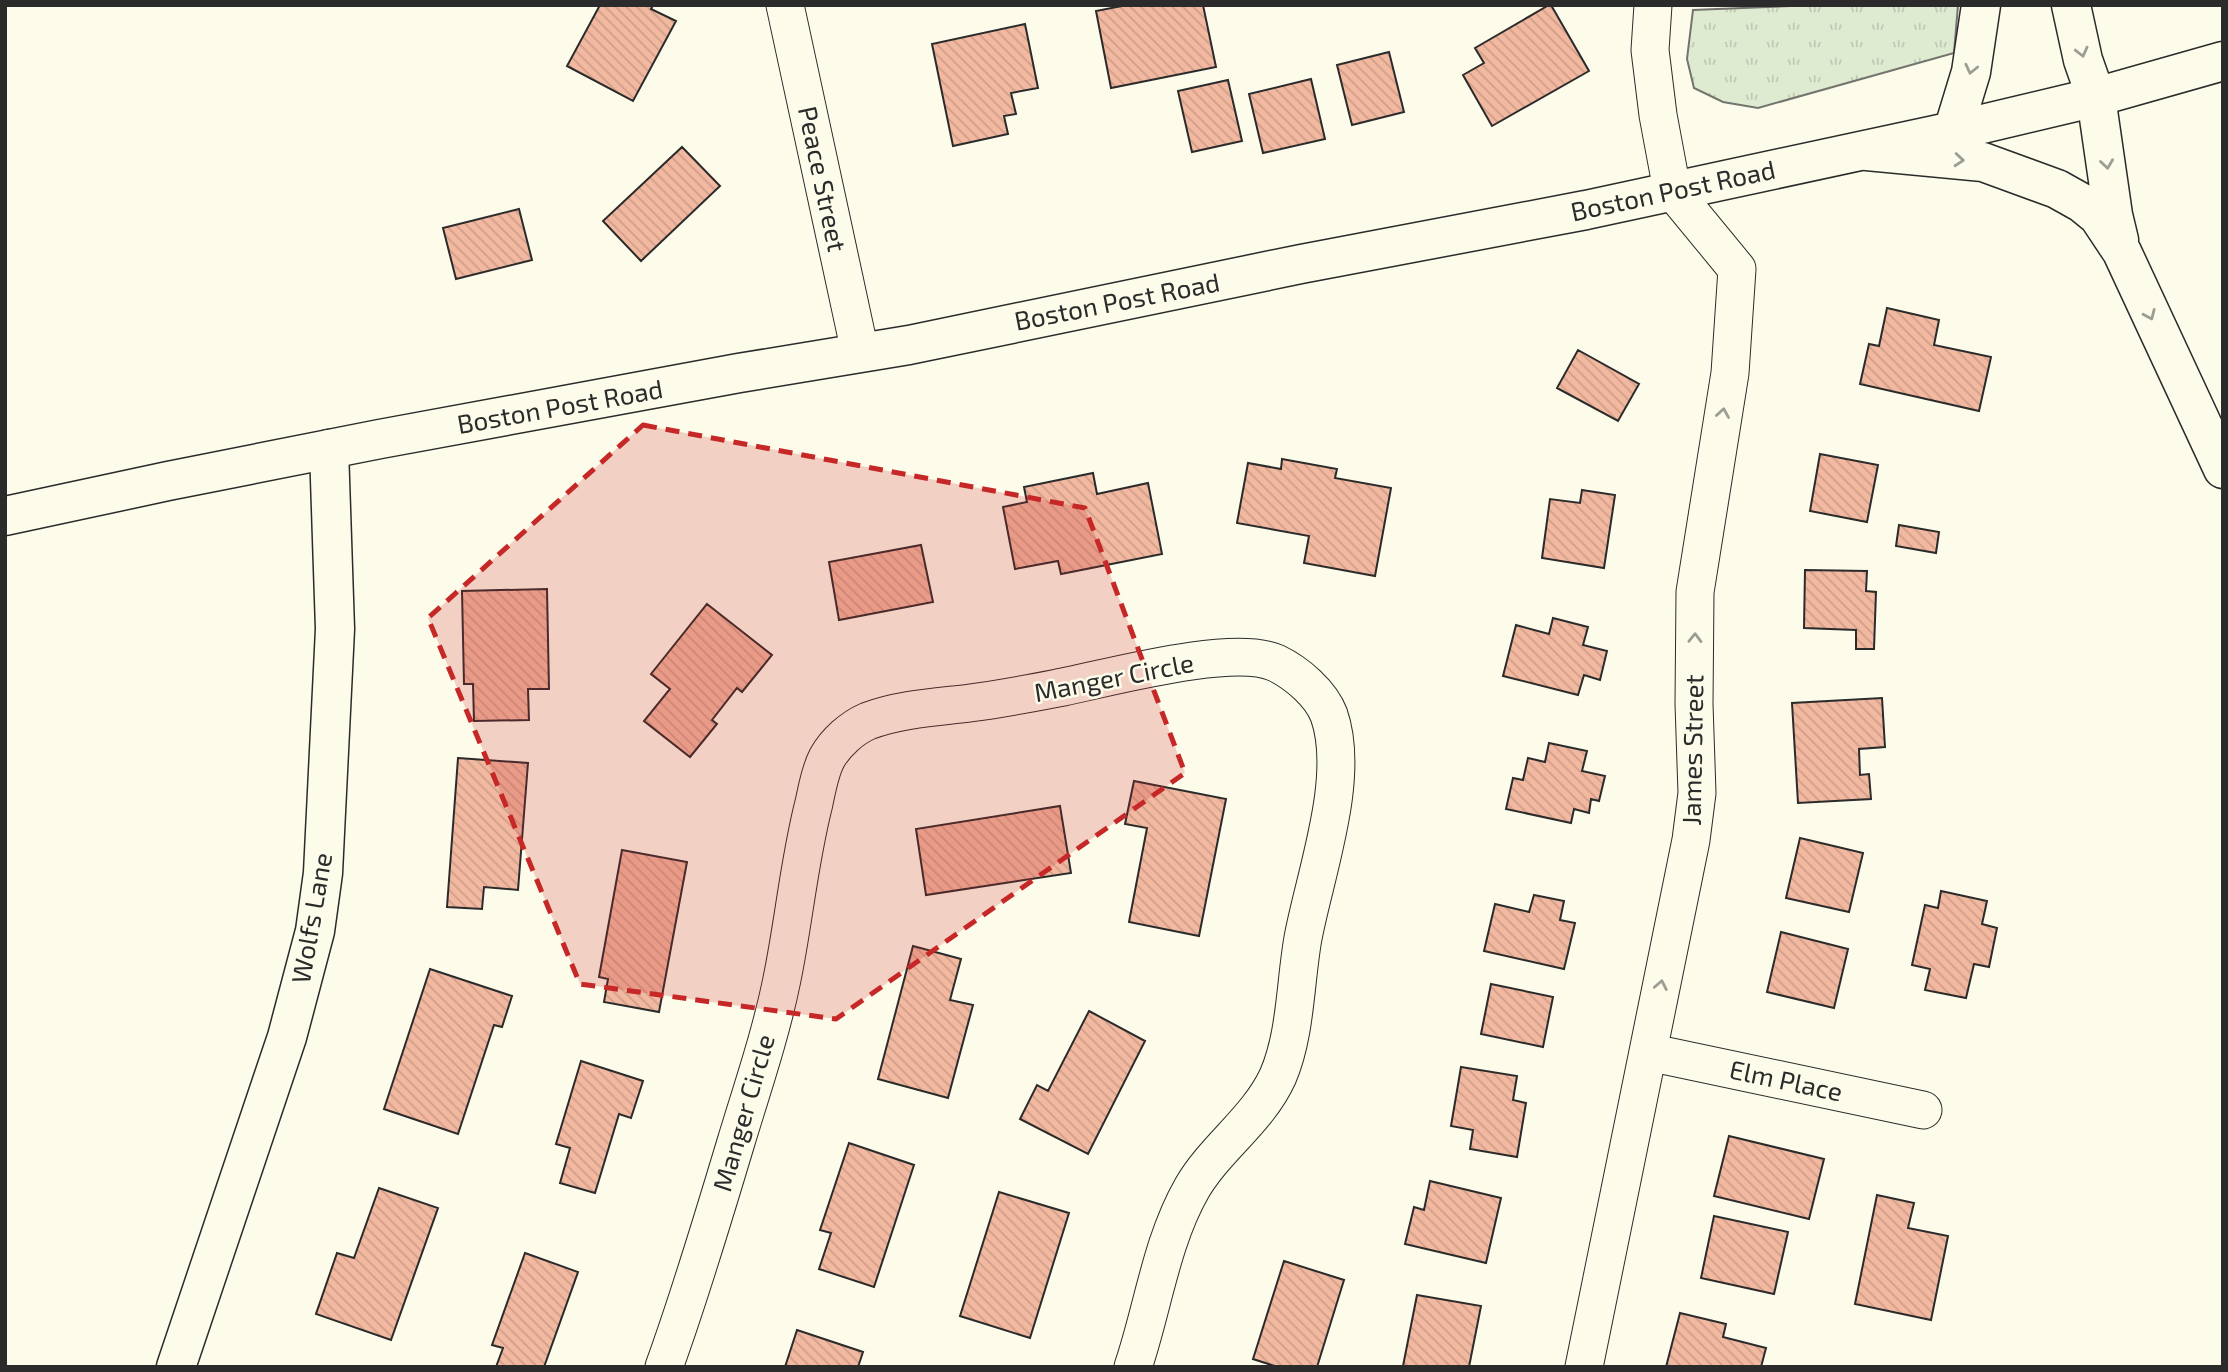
<svg xmlns="http://www.w3.org/2000/svg" width="2228" height="1372" viewBox="0 0 2228 1372" font-family="'Exo 2',sans-serif">
  <style>
    .grass { fill: url(#grass-tufts); stroke: #74746e; stroke-width: 2 }
    .building { fill: url(#building-back-hatch); stroke: #2b2b2b; stroke-width: 2 }
    .lines { fill: none; stroke-linecap: round; stroke-linejoin: round }
    .street-casing { stroke: #2b2b2b; stroke-width: 39 }
    .secondary-casing { stroke: #2b2b2b; stroke-width: 41 }
    .primary-casing { stroke: #2b2b2b; stroke-width: 41 }
    .highway-casing { stroke: #2b2b2b; stroke-width: 41 }
    .street { stroke: #fdfbea; stroke-width: 37 }
    .secondary { stroke: #fdfbea; stroke-width: 38 }
    .primary { stroke: #fdfbea; stroke-width: 38 }
    .highway { stroke: #fdfbea; stroke-width: 38 }
    .oneway { stroke: #9e9d94 }
    .marked { fill: #c62828; fill-opacity: 0.2; stroke: #c62828; stroke-width: 5; stroke-dasharray: 14 9; stroke-linejoin: round }
    .labels { text-anchor: middle; stroke-width: 5; stroke-linejoin: round; paint-order: stroke }
    .street-label { font-size: 26px; fill: #2b2b2b; stroke: #fdfbea }
  </style>
  <defs>
    <pattern id="grass-tufts" width="24" height="20" patternUnits="userSpaceOnUse" patternTransform="scale(1.75)"><rect width="24" height="20" fill="#deebd1"/><path d="M3 7l-1-3M5 7V3M7 7l1-3M15 17l-1-3M17 17v-4M19 17l1-3" fill="none" stroke="#bfcab4"/></pattern>
    <pattern id="building-back-hatch" width="6" height="6" patternUnits="userSpaceOnUse" patternTransform="scale(1.75)"><rect width="6" height="6" fill="#f2b8a0"/><path d="M-1 5l2 2M0 0l6 6M5-1l2 2" fill="none" stroke="#d09e8a"/></pattern>
  </defs>
  <rect width="100%" height="100%" fill="#fdfbea"/>
  <!-- grass -->
  <path class="grass" d="M1817,5H1958L1954,53L1758,108L1723,102L1694,88L1687,59L1693,10Z"/>
  <!-- building -->
  <path class="building" d="M600,5H653L651,9L676,21L633,101L567,66Z
    M1127,5H1203L1216,67L1111,88L1096,11Z
    M1549,5H1551L1589,71L1492,126L1463,75L1484,63L1475,48Z
    M1025,24L1038,88L1011,93L1016,114L1004,116L1008,134L953,146L932,44Z
    M1389,52L1404,112L1352,125L1337,65Z
    M1311,79L1325,139L1263,153L1249,94Z
    M1228,80L1242,141L1192,152L1178,91Z
    M682,147L720,186L641,261L603,221Z
    M519,209L532,260L456,279L443,228Z
    M1887,308L1939,320L1934,345L1991,357L1979,411L1860,384L1869,344L1879,346Z
    M1578,350L1639,384L1618,421L1557,388Z
    M1820,454L1878,465L1867,522L1810,511Z
    M1282,459L1337,469L1335,478L1391,488L1375,576L1304,563L1309,536L1237,523L1248,463L1281,469Z
    M1093,473L1097,494L1148,483L1162,554L1061,574L1058,561L1015,569L1003,507L1027,502L1024,487Z
    M1582,490L1615,495L1604,568L1542,558L1550,499L1580,503Z
    M1899,525L1939,532L1936,553L1896,546Z
    M921,545L933,602L839,620L829,562Z
    M1805,570L1867,571L1866,591L1876,592L1874,649H1856V630L1804,628Z
    M547,589L549,689H528L529,720L474,721L473,684H464L462,591Z
    M707,604L772,655L742,692L737,688L712,720L717,724L690,757L644,721L670,689L651,674Z
    M1553,618L1588,627L1583,645L1607,651L1600,680L1584,675L1578,695L1503,676L1516,625L1549,634Z
    M1882,698L1885,747L1859,749L1860,775L1869,774L1871,799L1798,803L1792,703Z
    M1549,743L1587,751L1582,771L1605,776L1599,801L1591,799L1589,813L1574,809L1571,823L1506,809L1513,778L1523,780L1528,758L1545,762Z
    M458,758L528,763L518,890L484,887L482,909L447,907Z
    M1134,781L1226,799L1199,936L1129,922L1147,828L1125,824Z
    M1060,806L1071,873L926,895L916,829Z
    M1800,838L1863,853L1849,912L1786,898Z
    M622,850L687,862L659,1012L604,1002L608,979L599,977Z
    M1941,891L1987,901L1982,924L1997,928L1989,967L1974,964L1966,998L1925,990L1930,969L1912,965L1925,905L1938,908Z
    M1534,895L1564,901L1560,920L1575,923L1564,969L1484,951L1495,904L1529,912Z
    M1781,932L1848,949L1834,1008L1767,992Z
    M913,946L961,959L950,1000L973,1005L948,1098L878,1079Z
    M430,969L512,996L502,1027L494,1025L458,1134L384,1109Z
    M1491,984L1553,997L1543,1047L1481,1034Z
    M1089,1011L1145,1041L1088,1154L1020,1119L1037,1085L1048,1091Z
    M581,1061L643,1081L631,1118L619,1114L595,1193L560,1183L570,1148L556,1144Z
    M1461,1067L1517,1076L1513,1100L1526,1103L1517,1157L1470,1149L1473,1130L1451,1126Z
    M1729,1136L1824,1159L1809,1219L1714,1196Z
    M849,1143L914,1165L874,1287L819,1269L831,1233L820,1230Z
    M1430,1181L1501,1198L1486,1263L1405,1244L1414,1207L1424,1210Z
    M379,1188L438,1208L391,1340L316,1314L337,1253L354,1258Z
    M999,1192L1069,1213L1030,1338L960,1316Z
    M1877,1195L1914,1203L1908,1228L1948,1236L1931,1320L1855,1304Z
    M1714,1216L1788,1232L1774,1294L1701,1278Z
    M525,1253L578,1272L544,1367H496L503,1348L492,1345Z
    M1284,1261L1344,1280L1317,1367H1278L1253,1359Z
    M1417,1295L1481,1306L1469,1367L1403,1366Z
    M1680,1313L1726,1324L1723,1337L1766,1348L1761,1367H1666Z
    M797,1330L863,1352L858,1367H785Z"/>
  <g class="lines">
    <!-- street casing -->
    <g class="street-casing">
      <path id="street" d="M785,5L860,352
        M1648,1052L1923,1110
        M664,1367C691,1293 713,1218 736,1142C752,1089 771,1034 782,979C794,921 799,861 814,803C817,789 820,771 827,758C836,742 852,728 868,721C900,709 937,707 970,703C1002,699 1032,693 1063,687C1112,677 1233,644 1276,663C1297,673 1321,694 1329,715C1351,778 1315,874 1303,938C1295,983 1296,1034 1278,1076C1258,1120 1216,1147 1192,1188C1161,1242 1153,1308 1133,1367
        M1584,1367L1691,840L1697,793L1694,704L1695,592L1730,373L1737,269L1672,190L1658,115L1650,50L1653,5"/>
    </g>
    <!-- secondary casing -->
    <g class="secondary-casing">
      <path id="secondary" d="M176,1367L287,1037L315,931L323,873L335,629L329,449"/>
    </g>
    <!-- primary casing -->
    <g class="primary-casing">
      <path id="primary" d="M5,516L168,481L380,439L739,373L909,345L1301,264L1586,210L1953,131L2096,97L2223,61"/>
    </g>
    <!-- highway casing -->
    <g class="highway-casing">
      <path id="highway" d="M2071,5L2083,60L2096,97L2113,215L2119,240
        M1953,131L1971,72L1981,5
        M1867,151L1983,162L2057,189L2082,203L2098,216L2122,252L2223,469"/>
    </g>
    <!-- street -->
    <use href="#street" class="street"/>
    <!-- secondary -->
    <use href="#secondary" class="secondary"/>
    <!-- primary -->
    <use href="#primary" class="primary"/>
    <!-- highway -->
    <use href="#highway" class="highway"/>
  </g>
  <!-- one-way arrows -->
  <defs><path id="oneway-chevron" d="M-2-3.5L2.5 0L-2 3.5" fill="none" stroke-width="1.6" stroke-linecap="round" stroke-linejoin="round" transform="scale(1.75)"/></defs>
  <g class="oneway">
    <use href="#oneway-chevron" transform="translate(2082 52) rotate(76)"/>
    <use href="#oneway-chevron" transform="translate(1971 69) rotate(103)"/>
    <use href="#oneway-chevron" transform="translate(1959 160) rotate(5)"/>
    <use href="#oneway-chevron" transform="translate(2107 164) rotate(82)"/>
    <use href="#oneway-chevron" transform="translate(2150 315) rotate(66)"/>
    <use href="#oneway-chevron" transform="translate(1723 413) rotate(-81)"/>
    <use href="#oneway-chevron" transform="translate(1695 638) rotate(-89)"/>
    <use href="#oneway-chevron" transform="translate(1661 985) rotate(-79)"/>
  </g>
  <!-- marked area -->
  <path class="marked" d="M643,425L1085,508L1185,773L836,1019L580,984L428,618Z"/>
  <g class="labels">
    <!-- street labels -->
    <g class="street-label">
      <text transform="translate(822 179) rotate(78)" y="9">Peace Street</text>
      <text transform="translate(1673 191) rotate(-12)" y="9">Boston Post Road</text>
      <text transform="translate(1117 302) rotate(-11)" y="9">Boston Post Road</text>
      <text transform="translate(560 407) rotate(-10)" y="9">Boston Post Road</text>
      <text transform="translate(1114 678) rotate(-11)" y="9">Manger Circle</text>
      <text transform="translate(1693 750) rotate(-89)" y="9">James Street</text>
      <text transform="translate(312 918) rotate(-80)" y="9">Wolfs Lane</text>
      <text transform="translate(1786 1081) rotate(12)" y="9">Elm Place</text>
      <text transform="translate(744 1113) rotate(-74)" y="9">Manger Circle</text>
    </g>
  </g>
  <!-- border -->
  <rect width="2228" height="1372" fill="none" stroke="#2b2b2b" stroke-width="14"/>
</svg>
